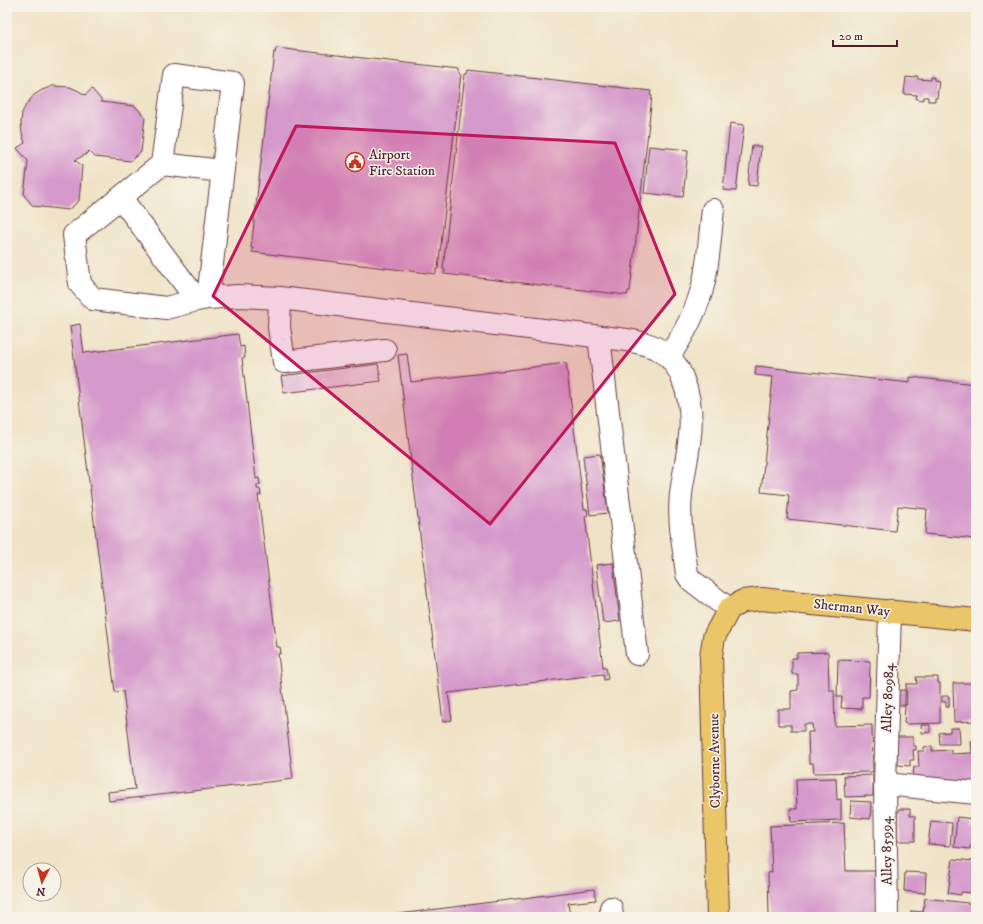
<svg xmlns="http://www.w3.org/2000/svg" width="983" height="924" viewBox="0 0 983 924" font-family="'IM FELL DW Pica',serif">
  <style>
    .building { fill: #d599cb }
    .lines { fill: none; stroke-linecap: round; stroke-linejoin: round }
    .minor-casing { stroke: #633c42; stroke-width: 24 }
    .major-casing { stroke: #633c42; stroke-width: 24 }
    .minor { stroke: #fff; stroke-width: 22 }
    .major { stroke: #ebc669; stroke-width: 22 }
    .marked { fill: #c2185b; fill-opacity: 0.2; stroke: #c2185b; stroke-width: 3; stroke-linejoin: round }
    .labels { text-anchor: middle; stroke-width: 3; stroke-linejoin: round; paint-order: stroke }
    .poi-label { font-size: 14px; fill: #4a1f2b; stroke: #f7f3e8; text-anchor: start }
    .street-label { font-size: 14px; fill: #4a1f2b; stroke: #f7f3e8 }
  </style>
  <rect width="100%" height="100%" fill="#f7f3e8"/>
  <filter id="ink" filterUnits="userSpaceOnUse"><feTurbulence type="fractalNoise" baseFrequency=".025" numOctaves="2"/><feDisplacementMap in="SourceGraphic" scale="8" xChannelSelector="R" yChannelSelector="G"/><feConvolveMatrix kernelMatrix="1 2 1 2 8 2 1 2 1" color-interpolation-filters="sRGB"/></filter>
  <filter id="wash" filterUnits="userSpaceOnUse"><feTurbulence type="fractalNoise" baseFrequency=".012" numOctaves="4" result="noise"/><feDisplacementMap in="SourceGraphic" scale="16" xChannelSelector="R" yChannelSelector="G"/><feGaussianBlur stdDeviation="0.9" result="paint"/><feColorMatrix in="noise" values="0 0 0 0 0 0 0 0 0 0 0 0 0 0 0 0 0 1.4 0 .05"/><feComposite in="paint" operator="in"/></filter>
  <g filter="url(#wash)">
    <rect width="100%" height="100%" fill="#efe3c6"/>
    <g id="blocks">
      <!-- building -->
      <path class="building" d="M276,48L459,69V74H461L438,269H436V274L252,252L253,248H251L274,52L275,53Z
        M468,70L651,91L650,95L652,96L630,291H628L627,295L444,274L445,270L443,269L465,74H467Z
        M906,77L915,78V77H918V79L931,80V77H934V80L939,81L937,98H935V101H928V97H924L923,100L916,99L917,95L904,94Z
        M53,86L70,87L79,91L85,95L92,89L102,101L101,102L135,106L145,117L141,152L130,161L95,157L89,151L85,155L75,160L82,166L79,201L68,210L33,206L24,195L28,161L17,148L25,143L22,133L21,123L22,113L26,105L34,95L42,90Z
        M730,123L744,125L736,191L723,190Z
        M752,145L761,147L757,186L748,185Z
        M649,146L688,150L683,197L644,193Z
        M80,324L84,353L238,334L240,347L244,346L245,358H242L256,479L259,478L260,485H257V489H260L261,495H258L277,647H280L281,653L278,654L293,779L109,801L108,792L135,789L123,691L115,692L70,326Z
        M407,354L411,382L566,363L584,509H587L588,515L585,516L603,667H606L608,679L604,680L603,674L448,693L452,720L443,722L398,355Z
        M378,364L381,381L284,393L281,376Z
        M756,366L910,383V377L976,384V539L925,534L927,509L898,506L895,531L787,519L789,495L761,492L773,377L755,375Z
        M600,454L608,513L590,515L583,456Z
        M613,563L620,621L603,623L596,565Z
        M828,652L829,690H834L835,726L872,725L873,772L814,773L813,763H809L808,732H813L812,724H804V731H791V725H778V709H791V691L798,690V674H792V658H797V653Z
        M838,660L870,661L869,697H862V709L841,708L842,697H837Z
        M916,677H938V683H940V723L907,724L904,723L905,705H907L906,684H917Z
        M953,683H976V721L954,722Z
        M905,690V705H893V691Z
        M942,696H949V707H946V702H942Z
        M921,725H930V732L922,733Z
        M950,728H959L960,744H940L939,733L950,732Z
        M892,737H913V746H916V750H913L914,760H910V766L898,765V761H892Z
        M976,740V782L951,779L950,782L918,778V776H913L914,767H919L918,751H924V747L932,746V751L951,750V754L972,753L971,741Z
        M873,775V796L845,797L844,776Z
        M836,778L837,800L841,799V820L791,822L790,809H797L796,779Z
        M851,801L871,802L870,819L850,817Z
        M899,809H910V816H915V841H897V812H899Z
        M957,817L973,819L972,822L976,823V847L970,846V849L954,847Z
        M931,821L952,823L950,846L928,844Z
        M844,823L846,871H875L876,917H769L768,873L772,872L770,826Z
        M975,857H976V893L961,892V895L948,893L953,859L974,861Z
        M905,872L926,873L925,893L904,891Z
        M594,889L596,900L568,903L570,917H375Z
        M925,898L976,904V917H910L911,911L923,912Z"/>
    </g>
  </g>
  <g filter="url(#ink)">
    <use href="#blocks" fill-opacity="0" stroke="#633c42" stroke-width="1"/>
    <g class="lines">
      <!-- minor casing -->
      <g class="minor-casing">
        <path id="minor" d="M162,164L222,171
          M121,198L197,300
          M208,298L233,83L174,75L162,164L74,235L80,284L93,299L166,308L197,300L208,298L238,296L280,298L627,340C638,342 651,344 661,351C672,358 679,368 683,380C699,420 686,454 681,494C678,521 684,548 687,574L691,580L729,609
          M280,298L279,327L284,362L385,350
          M599,337L637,654
          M668,357C683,337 699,306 704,281C709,258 710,234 713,210
          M885,784L976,793
          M611,908L612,917
          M887,917L885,784L890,611"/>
      </g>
      <!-- major casing -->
      <g class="major-casing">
        <path id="major" d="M718,917L711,656L714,637L729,609L743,601L761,599L976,620"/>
      </g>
      <!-- minor -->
      <use href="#minor" class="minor"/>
      <!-- major -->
      <use href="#major" class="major"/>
    </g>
  </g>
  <!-- marked area -->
  <path class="marked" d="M296,126L615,143L675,294L490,524L213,296Z"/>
  <!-- icons -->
  <defs>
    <g id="civic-ring" transform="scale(1)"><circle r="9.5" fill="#f7f3e8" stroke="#c8321e" stroke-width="1.5"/><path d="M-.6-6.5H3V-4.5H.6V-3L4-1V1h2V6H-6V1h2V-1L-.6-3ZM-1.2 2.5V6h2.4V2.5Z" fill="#c8321e"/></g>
  </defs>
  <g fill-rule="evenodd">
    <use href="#civic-ring" x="355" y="162"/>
  </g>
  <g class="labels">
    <!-- poi labels -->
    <g class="poi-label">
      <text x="369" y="159">Airport<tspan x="369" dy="16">Fire Station</tspan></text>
    </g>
    <!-- street labels -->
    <g class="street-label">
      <text transform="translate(852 607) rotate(6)" y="5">Sherman Way</text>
      <text transform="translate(887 698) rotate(-88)" y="5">Alley 80984</text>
      <text transform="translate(714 761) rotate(-91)" y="5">Clyborne Avenue</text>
      <text transform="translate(886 851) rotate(-91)" y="5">Alley 85994</text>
    </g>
  </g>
  <!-- margin -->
  <rect width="983" height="924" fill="none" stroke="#f7f3e8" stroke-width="24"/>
  <!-- north arrow -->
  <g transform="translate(42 882) rotate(186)"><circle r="19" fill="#f7f3e8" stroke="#b29e9c"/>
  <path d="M0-3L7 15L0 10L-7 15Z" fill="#c8321e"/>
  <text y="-6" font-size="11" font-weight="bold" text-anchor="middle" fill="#4a1f2b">N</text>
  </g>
  <!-- scale -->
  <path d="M833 40v6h64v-6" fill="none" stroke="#4a1f2b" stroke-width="2"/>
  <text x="839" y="40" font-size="12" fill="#4a1f2b" stroke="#f7f3e8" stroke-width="3" paint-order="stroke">20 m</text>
</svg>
